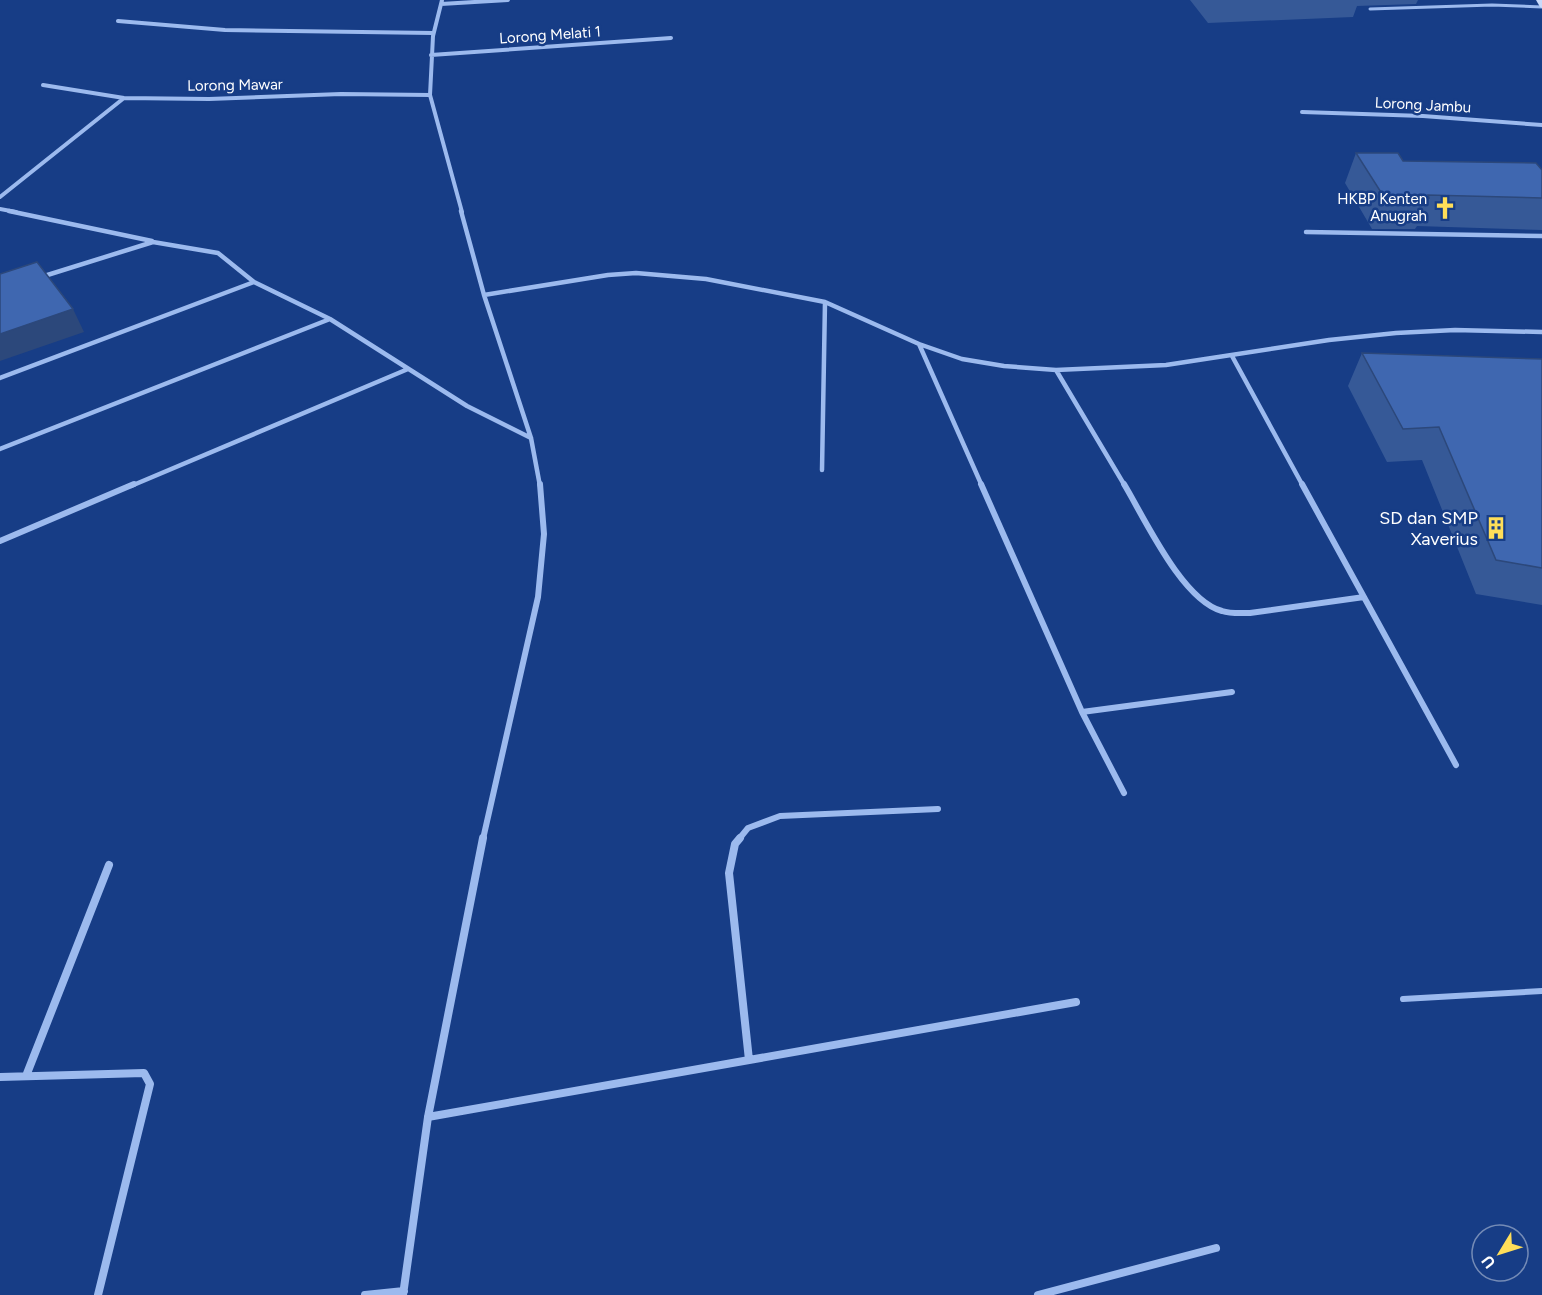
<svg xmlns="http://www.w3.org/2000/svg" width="1542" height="1295" viewBox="0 0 1542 1295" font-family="Figtree,sans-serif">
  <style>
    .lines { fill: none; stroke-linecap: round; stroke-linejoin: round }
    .lane-far1 { stroke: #9cbaee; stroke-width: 3 }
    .lane { stroke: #9cbaee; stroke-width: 6 }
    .street-far3 { stroke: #9cbaee; stroke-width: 4 }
    .street-far2 { stroke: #9cbaee; stroke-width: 4.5 }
    .street-far1 { stroke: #9cbaee; stroke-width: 6 }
    .street { stroke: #9cbaee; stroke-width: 8 }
    .secondary { fill: #c9dafa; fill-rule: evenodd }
    .wall { fill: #365997 }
    .shaded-wall { fill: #2c487b }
    .building { fill: #3f67b0; stroke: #2c487b; stroke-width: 1.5 }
    .labels { text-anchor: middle; stroke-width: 5; stroke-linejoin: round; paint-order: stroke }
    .far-street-label { font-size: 15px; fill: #fff; stroke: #173d86 }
    .far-poi-label { font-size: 15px; fill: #fff; stroke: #173d86; text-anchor: end }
    .poi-label { font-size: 18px; fill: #fff; stroke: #173d86; text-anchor: end }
  </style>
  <rect width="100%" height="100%" fill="#173d86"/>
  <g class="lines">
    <!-- lane-far1 -->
    <path class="lane-far1" d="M1370,9L1492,5L1542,7"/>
    <!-- lane -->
    <path class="lane" d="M1403,999L1542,991"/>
    <!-- street-far3 -->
    <path class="street-far3" d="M442,0L433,36L430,95L462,212
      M441,4L508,0
      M118,21L225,30L433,33
      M431,55L671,38
      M43,85L124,98L209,99L341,94L430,95
      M1302,112L1423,116L1542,125
      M0,197L124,98
      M0,209L16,212"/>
    <!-- street-far2 -->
    <path class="street-far2" d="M9,211L152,241
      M461,211L484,295L531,438L540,486
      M1306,232L1542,236
      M41,277L153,242L218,253L254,282L330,319L467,406L531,438
      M484,295L608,275L636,273L706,279L825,302L919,344L962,359L1004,366L1056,370L1166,365L1329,340L1396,333L1455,330L1542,332
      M919,344L982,486
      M1232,356L1303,486
      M1056,370L1125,486
      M0,378L254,282
      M0,449L330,319
      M822,470L825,302
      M131,486L408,369"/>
    <!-- street-far1 -->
    <path class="street-far1" d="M981,484L1082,712L1124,793
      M1124,484C1145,519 1182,600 1222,611C1231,614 1241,613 1250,613L1364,597
      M1302,484L1456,765
      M0,541L134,484
      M1082,712L1232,692
      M483,839L538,597L544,534L540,484
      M739,839L748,828L780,816L938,809"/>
    <!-- street -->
    <path class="street" d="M740,838L735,844L729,873L749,1060
      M26,1076L109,865
      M0,1077L144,1073L150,1084L98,1295
      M428,1117L1076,1002
      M365,1295L404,1291
      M403,1295L428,1117L483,838
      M1038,1295L1216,1248"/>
    <!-- secondary -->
    <path class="secondary" d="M1536,0H1542V8L1540,7Z"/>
  </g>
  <!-- wall -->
  <path class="wall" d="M1190,0H1418L1416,4L1357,6L1353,17L1208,23Z
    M1356,153L1403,161L1542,170V230L1417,226L1415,229H1372L1345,183Z
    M1362,353L1542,359V605L1476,594L1422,460L1387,462L1348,386Z"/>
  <!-- shaded-wall -->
  <path class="shaded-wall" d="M73,309L84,332L0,361V334Z"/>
  <!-- building -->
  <path class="building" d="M1356,153H1398L1403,161L1536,163L1542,170V198L1428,195L1429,198L1384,197Z
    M37,262L73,309L0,334V274Z
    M1362,353L1542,359V568L1496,560L1439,427L1403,429Z"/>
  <!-- icons -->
  <defs>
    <g id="church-bare" transform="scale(1.8)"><path d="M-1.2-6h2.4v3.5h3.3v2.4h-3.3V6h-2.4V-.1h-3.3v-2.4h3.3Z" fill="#ffde59" stroke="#173d86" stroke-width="2.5" paint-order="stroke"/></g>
    <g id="building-bare" transform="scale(1.8)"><path d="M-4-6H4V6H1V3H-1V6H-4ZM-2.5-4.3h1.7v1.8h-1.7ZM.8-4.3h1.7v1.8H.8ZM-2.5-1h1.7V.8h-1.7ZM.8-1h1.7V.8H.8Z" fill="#ffde59" stroke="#173d86" stroke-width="2.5" paint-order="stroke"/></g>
  </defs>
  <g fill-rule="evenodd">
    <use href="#church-bare" x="1445" y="208"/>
    <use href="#building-bare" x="1496" y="528"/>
  </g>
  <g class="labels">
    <!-- far-street labels -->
    <g class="far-street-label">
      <text transform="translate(550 35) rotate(-4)" y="5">Lorong Melati 1</text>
      <text transform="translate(235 85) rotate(-1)" y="5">Lorong Mawar</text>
      <text transform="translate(1423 105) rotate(3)" y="5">Lorong Jambu</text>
    </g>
    <!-- far-poi labels -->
    <g class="far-poi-label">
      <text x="1427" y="204">HKBP Kenten<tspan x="1427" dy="17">Anugrah</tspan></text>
    </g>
    <!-- poi labels -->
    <g class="poi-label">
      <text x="1478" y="524">SD dan SMP<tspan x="1478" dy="21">Xaverius</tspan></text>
    </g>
  </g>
  <!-- north arrow -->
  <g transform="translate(1500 1253) rotate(232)"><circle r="28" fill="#173d86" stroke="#748bb6" stroke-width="1.5"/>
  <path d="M0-4.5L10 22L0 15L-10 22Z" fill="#ffde59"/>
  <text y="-9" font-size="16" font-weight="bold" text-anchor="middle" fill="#ffffff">U</text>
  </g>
</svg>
